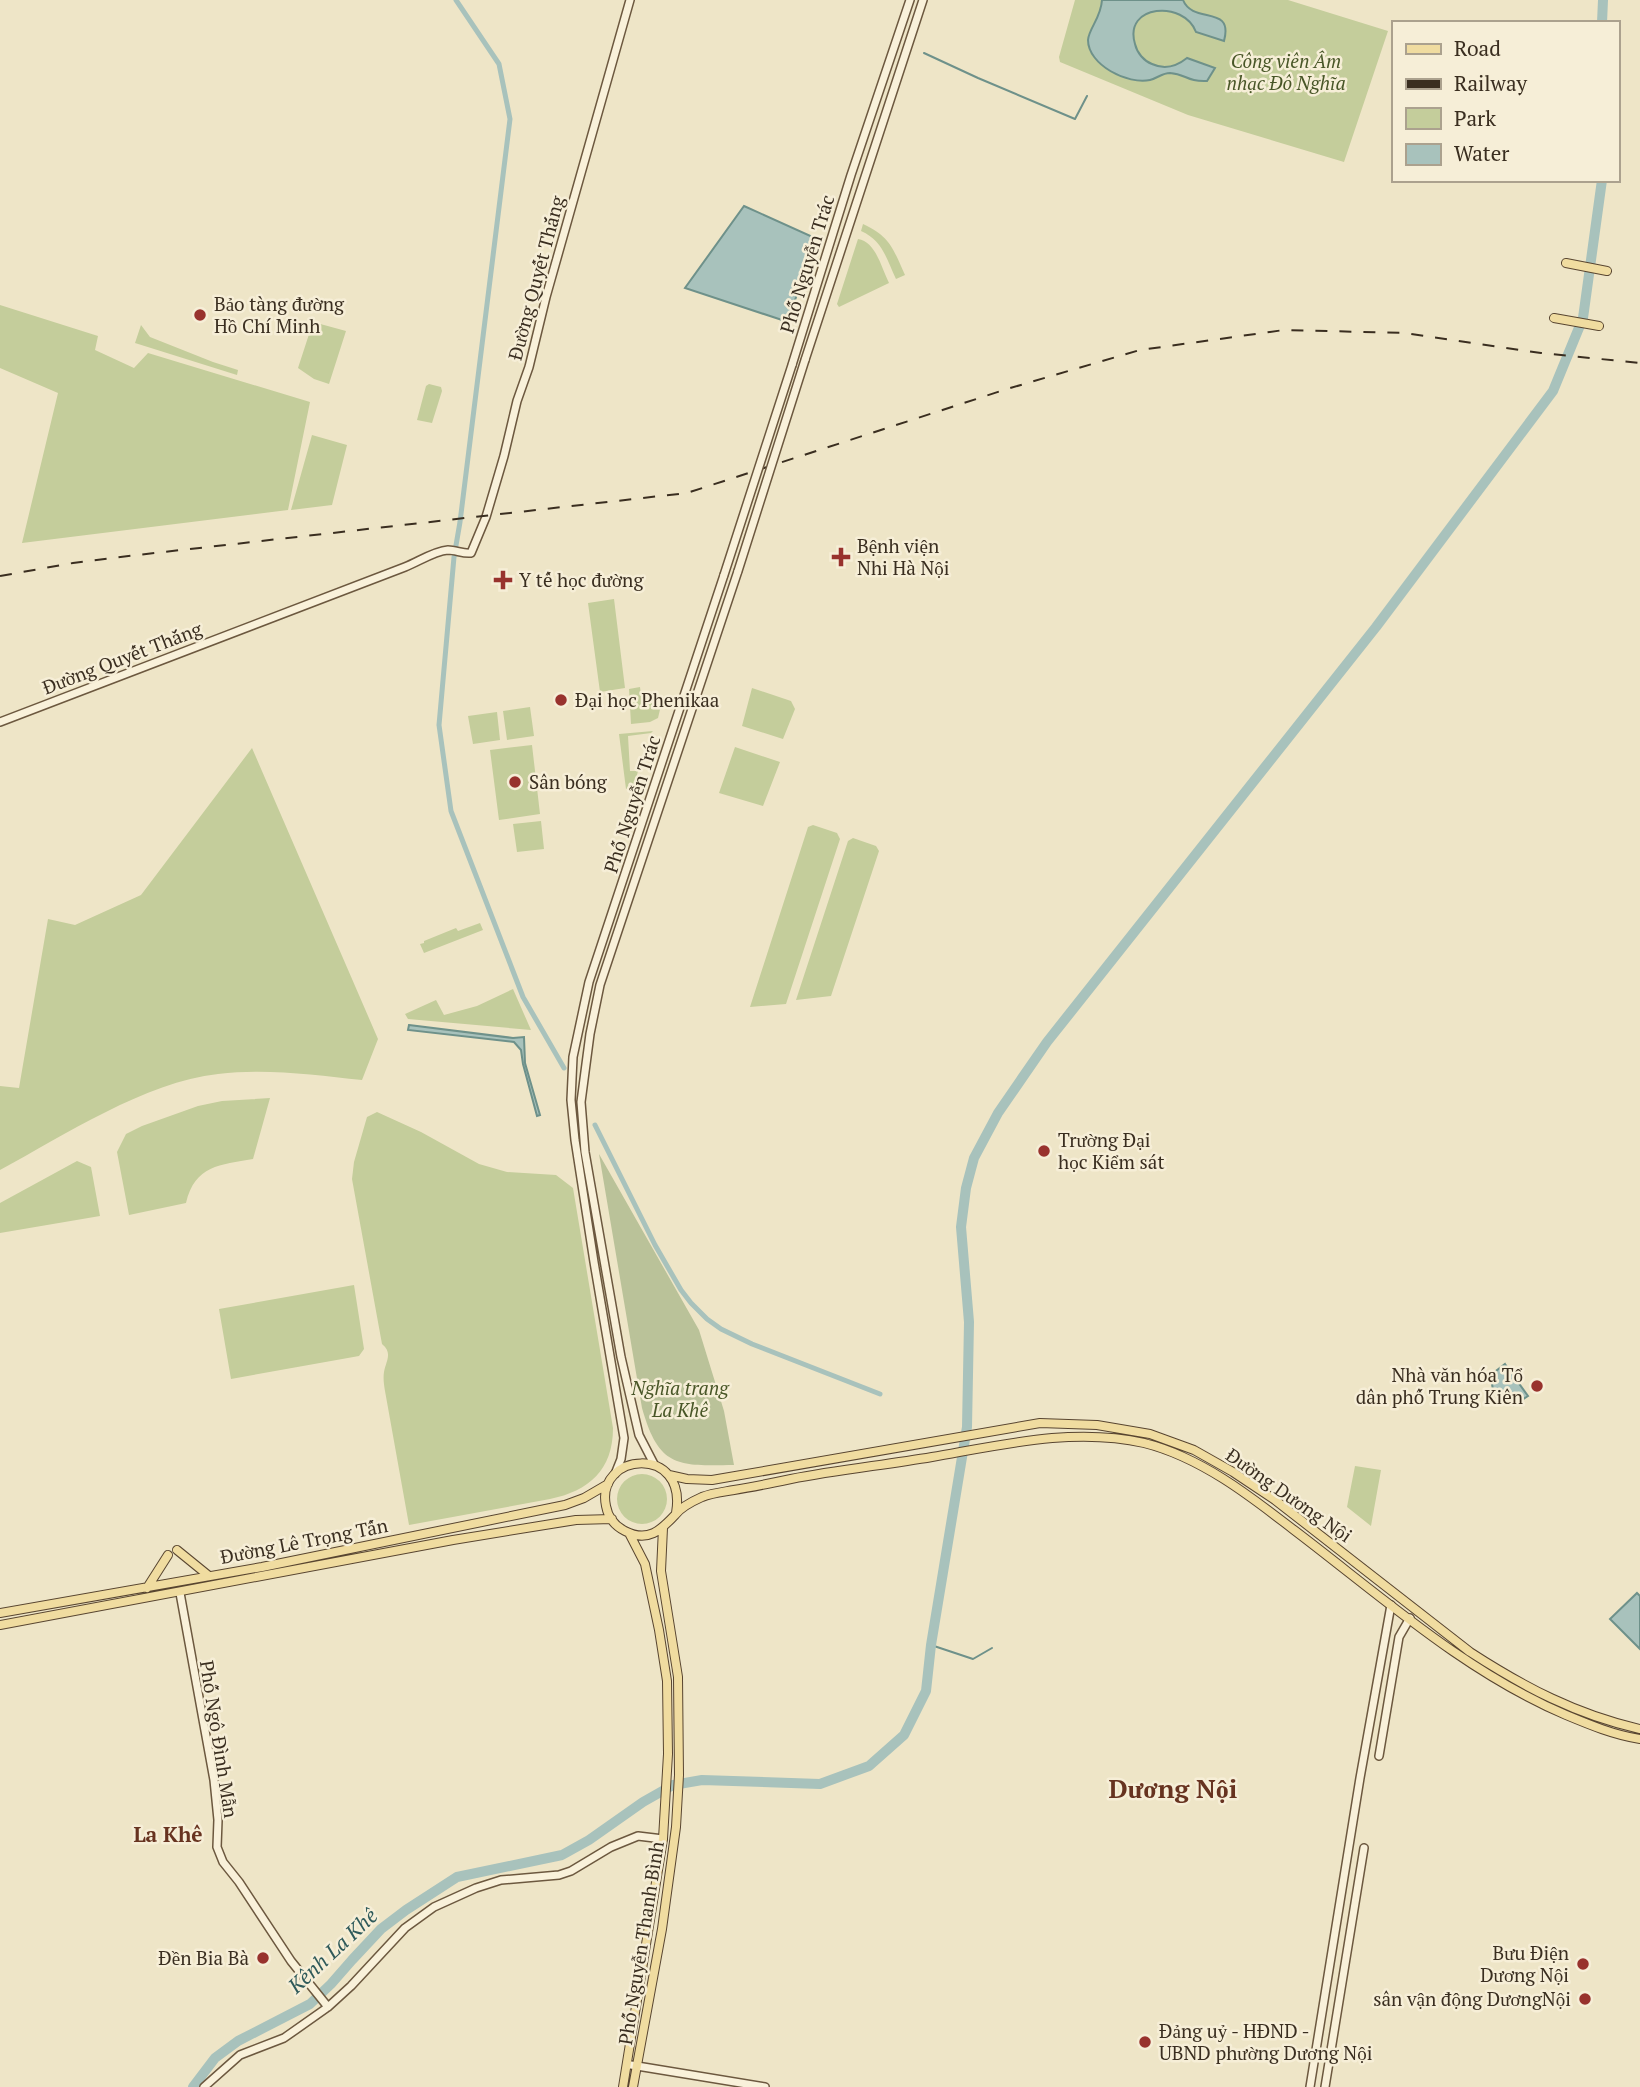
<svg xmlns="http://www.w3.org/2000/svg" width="1640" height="2087" viewBox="0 0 1640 2087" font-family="'PT Serif',serif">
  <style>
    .green { fill: #c4cd9b }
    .cemetery { fill: #bac299 }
    .water { fill: #a8c2bc; stroke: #6e918a; stroke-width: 2 }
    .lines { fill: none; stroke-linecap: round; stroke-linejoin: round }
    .stream { stroke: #6e918a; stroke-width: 2 }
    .canal { stroke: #a8c2bc; stroke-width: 5 }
    .river { stroke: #a8c2bc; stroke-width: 10 }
    .secondary-casing { stroke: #6c583f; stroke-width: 10 }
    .primary-casing { stroke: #584530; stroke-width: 10 }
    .secondary { stroke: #f9f1da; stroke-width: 7 }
    .primary { stroke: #f0dca0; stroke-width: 8 }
    .rail { stroke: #3a2e20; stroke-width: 2; stroke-dasharray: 12 12; stroke-linecap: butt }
    .secondary-bridge-casing { stroke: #6c583f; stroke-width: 10; stroke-linecap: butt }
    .secondary-bridge { stroke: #f9f1da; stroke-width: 7 }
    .poi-dot { fill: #98322d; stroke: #f6eed7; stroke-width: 2.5 }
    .labels { text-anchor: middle; stroke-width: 5; stroke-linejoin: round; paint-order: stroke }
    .park-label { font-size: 19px; font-style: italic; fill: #485627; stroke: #f6eed7 }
    .street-label { font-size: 19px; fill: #3a2e20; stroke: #f6eed7 }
    .poi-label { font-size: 19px; fill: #3a2e20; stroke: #f6eed7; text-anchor: start }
    .neighbourhood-label { font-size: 21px; font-weight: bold; fill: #673320; stroke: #f6eed7 }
    .water-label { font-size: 21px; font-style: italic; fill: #2f5a5a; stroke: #f6eed7 }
    .district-label { font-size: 26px; font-weight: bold; fill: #673320; stroke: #f6eed7 }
  </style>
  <rect width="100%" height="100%" fill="#eee5c7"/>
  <!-- green -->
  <path class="green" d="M1075,0H1288L1388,31L1344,162L1188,115L1060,62L1059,57Z
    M863,224C891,237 893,249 905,275L896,279C886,258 883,241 861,231Z
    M858,239C876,242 881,267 889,283L839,307L837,304Z
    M0,305L98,336L95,350L134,368L148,353L310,402L288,510L22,543L58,393L0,368Z
    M313,322L346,331L329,384L314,379L298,368Z
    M141,325L150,337L213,362L238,370L237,375L135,343Z
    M429,384L441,387L442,391L432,423L417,420L426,386Z
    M312,435L347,445L332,505L291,510Z
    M614,599L625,688L600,692L588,603Z
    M640,687L642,703L662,701L658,718L650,722L631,724L629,689Z
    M752,688L791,701L795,709L783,739L742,726Z
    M530,707L534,736L507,740L503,711Z
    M497,712L500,740L473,744L468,716Z
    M653,731L651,733L628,736L630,771H638L634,786L626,789L619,734Z
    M532,745L540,814L499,820L490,750Z
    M735,747L780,762L763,806L719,793Z
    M252,748L378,1039L362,1080C315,1075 266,1068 218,1074C145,1082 65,1135 0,1170V1086L19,1088L48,919L75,925L141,895Z
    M541,821L544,849L517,852L513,824Z
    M813,825L837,833L840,839L786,1004L750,1007L808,827Z
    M853,838L876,846L879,851L831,996L796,1000L848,841Z
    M480,923L483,930L424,953L420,944L424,943V941L456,928L458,931Z
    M513,989L531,1030L408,1019L405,1014L436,1000L444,1015L477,1006Z
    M270,1098L253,1159C220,1165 195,1165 186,1203L129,1215L117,1152L126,1134L142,1126L198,1106L222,1101Z
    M377,1112L421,1132L479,1164L507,1172L556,1175L573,1188L613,1428C613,1470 589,1491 550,1499L409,1525L385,1391C384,1385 383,1378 384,1372C386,1361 393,1353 382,1344L352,1179L354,1162L367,1117Z
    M77,1161L91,1167L100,1216L0,1233V1203Z
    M354,1285L364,1349L359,1356L231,1379L219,1309Z
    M1355,1466L1381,1470L1371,1526L1347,1507Z
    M617 1499a25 25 0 1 1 50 0a25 25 0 1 1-50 0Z"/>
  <!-- cemetery -->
  <path class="cemetery" d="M599,1154L699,1330L724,1411L734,1465C678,1466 659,1468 642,1408Z"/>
  <!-- water -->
  <path class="water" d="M1102,0H1183C1193,25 1234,4 1224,41L1196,32C1184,0 1123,4 1135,44C1137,53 1144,61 1152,64C1165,70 1177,66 1187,58L1215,68L1207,81C1187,82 1186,74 1170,73C1162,73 1158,78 1150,80C1128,85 1088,65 1088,40C1089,28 1101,18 1102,0Z
    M744,206L815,238L788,322L685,288Z
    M409,1025L513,1038L524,1037L525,1063L540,1115L537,1116L523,1064L521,1050L514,1042L408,1030Z
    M1505,1364L1528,1396L1514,1405L1507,1394L1501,1397L1493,1390L1492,1384L1496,1380L1492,1374Z
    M1637,1593L1640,1596V1649L1610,1619Z"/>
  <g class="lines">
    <!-- stream -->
    <path class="stream" d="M924,53L978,78L1075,119L1087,96
      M931,1645L973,1659L992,1648"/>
    <!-- canal -->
    <path class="canal" d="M456,0L499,64L510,119L460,522L454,557L439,725L451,811L523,997L564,1068
      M595,1125L655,1245L681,1290L691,1303L707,1319L721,1329L752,1344L880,1394"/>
    <!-- river -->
    <path class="river" d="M1602,23L1603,0
      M193,2087L215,2058L238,2041L310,2004L331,1984L352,1960L381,1929L406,1910L457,1877L562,1855L589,1840L643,1802L673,1785L702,1780L820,1784L869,1766L904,1735L926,1691L931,1645L967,1427L969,1322L961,1227L966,1188L974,1158L998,1113L1047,1042L1376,627L1553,391L1583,318L1602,180"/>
    <!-- secondary casing -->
    <g class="secondary-casing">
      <path id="secondary" d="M805,360L923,0
        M792,365L851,175L910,0
        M0,722L405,567C418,562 434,551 448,550C456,550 463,554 471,553L486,517L504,456L517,401L529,367L546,297L630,0
        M654,1464L639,1435L621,1357L585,1152L581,1102L590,1034L600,985L738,571
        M615,1474L621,1459L624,1438L594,1262L575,1140L571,1100L573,1057L589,982L724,575
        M180,1593L214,1780L218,1820L217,1847L223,1862L239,1882L291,1961L328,2007
        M1379,1756L1399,1637L1410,1618
        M631,2065L765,2087
        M204,2087L240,2055L284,2038L328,2007L351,1986L405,1928L434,1907L476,1888L501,1880L559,1875L571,1871L611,1847L638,1836L663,1839
        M1310,2087L1360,1778L1391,1605
        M1325,2087L1364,1848"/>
    </g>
    <!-- primary casing -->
    <g class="primary-casing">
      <path id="primary" d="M1566,263L1607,271
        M1554,318L1599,326
        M669,1475L687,1479L712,1480L1040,1423L1097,1425L1150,1434L1194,1450L1233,1472L1275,1500L1470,1652C1524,1687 1577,1715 1640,1729
        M676,1513C688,1444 595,1452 606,1506C608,1517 615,1526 625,1531C648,1543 661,1530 675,1515C681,1507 693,1501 702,1497C712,1493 723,1492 734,1490C753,1487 772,1483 791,1479C837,1470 885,1465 932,1457C1001,1445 1074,1427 1144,1443C1200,1457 1249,1495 1294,1530C1381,1596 1465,1672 1566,1715C1590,1725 1614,1735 1640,1739
        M177,1550L209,1576
        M147,1588L168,1555
        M0,1613L262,1567L565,1505L584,1498L608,1484
        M0,1625L453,1540L576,1520L612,1519
        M623,2087L663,1839L668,1754L667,1681L659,1630L645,1564L629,1533
        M633,2087L662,1929L676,1827L679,1775L678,1677L661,1571L663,1528"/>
    </g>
    <!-- secondary -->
    <use href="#secondary" class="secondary"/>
    <!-- primary -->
    <use href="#primary" class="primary"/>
    <!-- rail -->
    <path class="rail" d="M0,576L73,563L137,555L687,493L1007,389L1140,350L1284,330L1405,333L1541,353L1640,363"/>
    <!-- secondary-bridge casing -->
    <g class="secondary-bridge-casing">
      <path id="secondary-bridge" d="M738,571L805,360
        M724,575L792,365"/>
    </g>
    <!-- secondary-bridge -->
    <use href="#secondary-bridge" class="secondary-bridge"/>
  </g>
  <!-- markers -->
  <g class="poi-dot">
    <circle cx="200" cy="315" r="7"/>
    <path d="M837.5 546.5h7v7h7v7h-7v7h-7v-7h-7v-7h7z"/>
    <path d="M499.5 569.5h7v7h7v7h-7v7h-7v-7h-7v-7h7z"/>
    <circle cx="561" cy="700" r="7"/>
    <circle cx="515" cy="782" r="7"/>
    <circle cx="1044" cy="1151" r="7"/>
    <circle cx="1537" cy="1386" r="7"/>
    <circle cx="263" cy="1958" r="7"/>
    <circle cx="1583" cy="1964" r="7"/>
    <circle cx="1585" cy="1999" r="7"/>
    <circle cx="1145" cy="2042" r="7"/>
  </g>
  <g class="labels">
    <!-- park labels -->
    <g class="park-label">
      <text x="1286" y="68">Công viên Âm<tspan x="1286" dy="22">nhạc Đô Nghĩa</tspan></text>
      <text x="680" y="1395">Nghĩa trang<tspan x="680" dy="22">La Khê</tspan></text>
    </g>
    <!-- street labels -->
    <g class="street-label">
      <text transform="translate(807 264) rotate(-73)" y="7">Phố Nguyễn Trác</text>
      <text transform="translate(536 278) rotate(-75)" y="7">Đường Quyết Thắng</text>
      <text transform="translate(122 658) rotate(-21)" y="7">Đường Quyết Thắng</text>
      <text transform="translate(632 804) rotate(-72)" y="7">Phố Nguyễn Trác</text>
      <text transform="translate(1289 1495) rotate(35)" y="7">Đường Dương Nội</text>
      <text transform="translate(304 1541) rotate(-11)" y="7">Đường Lê Trọng Tấn</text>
      <text transform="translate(219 1739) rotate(81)" y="7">Phố Ngô Đình Mẫn</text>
      <text transform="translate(641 1943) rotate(-81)" y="7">Phố Nguyễn Thanh Bình</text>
    </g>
    <!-- poi labels -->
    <g class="poi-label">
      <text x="214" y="311">Bảo tàng đường<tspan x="214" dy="22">Hồ Chí Minh</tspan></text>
      <text x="857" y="553">Bệnh viện<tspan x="857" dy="22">Nhi Hà Nội</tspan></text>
      <text x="519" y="587">Y tế học đường</text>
      <text x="575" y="707">Đại học Phenikaa</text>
      <text x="529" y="789">Sân bóng</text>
      <text x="1058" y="1147">Trường Đại<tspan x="1058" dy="22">học Kiểm sát</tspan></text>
      <text x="1523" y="1382" text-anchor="end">Nhà văn hóa Tổ<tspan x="1523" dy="22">dân phố Trung Kiên</tspan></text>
      <text x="1569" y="1960" text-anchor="end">Bưu Điện<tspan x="1569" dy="22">Dương Nội</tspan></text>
      <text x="249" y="1965" text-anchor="end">Đền Bia Bà</text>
      <text x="1571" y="2006" text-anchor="end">sân vận động DươngNội</text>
      <text x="1159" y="2038">Đảng uỷ - HĐND -<tspan x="1159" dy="22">UBND phường Dương Nội</tspan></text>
    </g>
    <!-- neighbourhood labels -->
    <g class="neighbourhood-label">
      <text x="168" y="1842">La Khê</text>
    </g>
    <!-- water labels -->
    <g class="water-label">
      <text transform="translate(333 1951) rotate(-43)" y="7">Kênh La Khê</text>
    </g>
    <!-- district labels -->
    <g class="district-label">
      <text x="1173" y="1798">Dương Nội</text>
    </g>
  </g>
  <!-- legend -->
  <rect x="1392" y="21" width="228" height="161" fill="#f6eed7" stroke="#aba18e" stroke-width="2"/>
  <rect x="1406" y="44" width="35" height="10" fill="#f0dca0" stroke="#aba18e" stroke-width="2"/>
  <text x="1454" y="56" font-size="21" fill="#3a2e20">Road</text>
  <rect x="1406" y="79" width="35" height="10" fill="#3a2e20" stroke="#aba18e" stroke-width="2"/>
  <text x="1454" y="91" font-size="21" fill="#3a2e20">Railway</text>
  <rect x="1406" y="108" width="35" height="21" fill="#c4cd9b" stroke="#aba18e" stroke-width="2"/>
  <text x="1454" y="126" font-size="21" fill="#3a2e20">Park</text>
  <rect x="1406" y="144" width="35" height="21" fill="#a8c2bc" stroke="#aba18e" stroke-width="2"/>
  <text x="1454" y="161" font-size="21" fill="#3a2e20">Water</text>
</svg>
